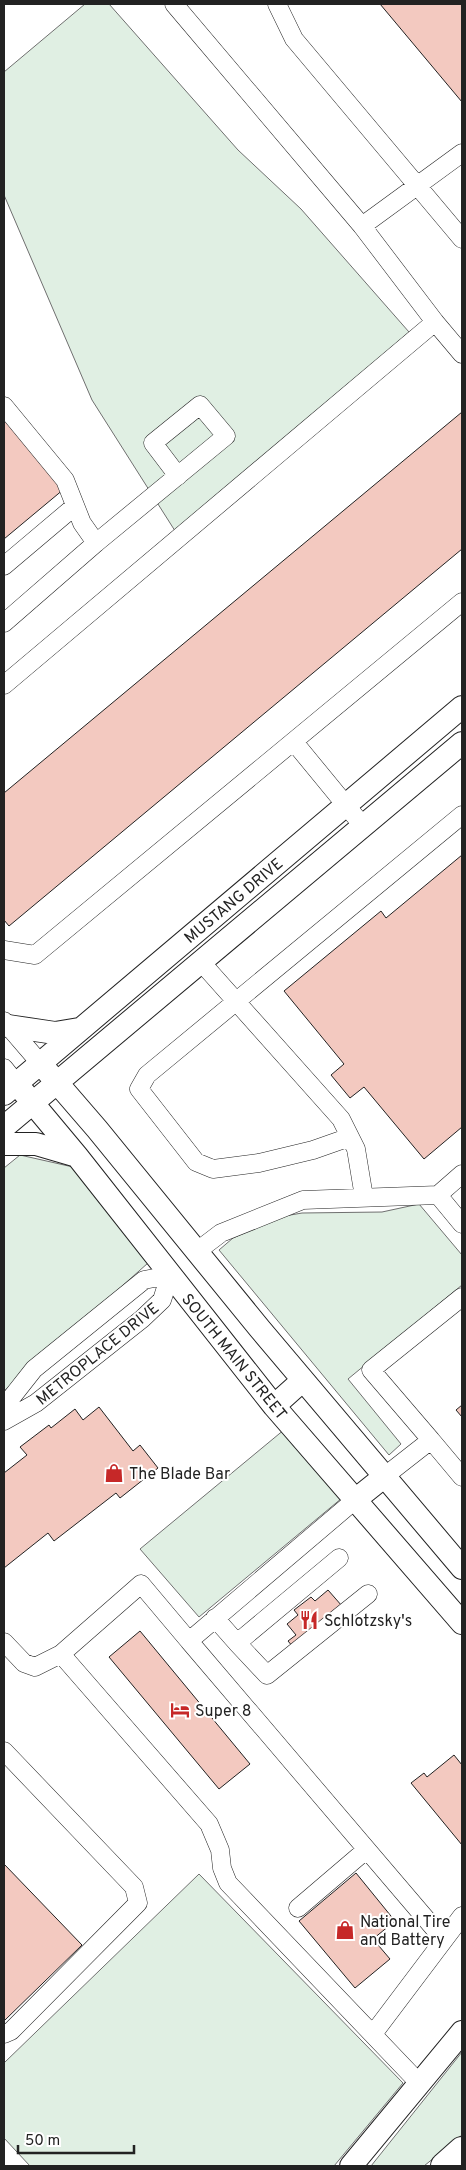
<svg xmlns="http://www.w3.org/2000/svg" width="466" height="2170" viewBox="0 0 466 2170" font-family="Overpass,sans-serif">
  <style>
    .green { fill: #e0efe3; stroke: #6f6f6f }
    .building { fill: #f3c9c0; stroke: #222 }
    .lines { fill: none; stroke-linecap: round; stroke-linejoin: round }
    .minor-casing { stroke: #222; stroke-width: 19 }
    .major-casing { stroke: #222; stroke-width: 24 }
    .highway-casing { stroke: #222; stroke-width: 28 }
    .minor { stroke: #fff; stroke-width: 18 }
    .major { stroke: #fff; stroke-width: 22 }
    .highway { stroke: #fff; stroke-width: 26 }
    .labels { text-anchor: middle; stroke-width: 4; stroke-linejoin: round; paint-order: stroke }
    .street-label { font-size: 16px; fill: #222; stroke: #fff }
    .poi-label { font-size: 16px; fill: #222; stroke: #fff; text-anchor: start }
  </style>
  <rect width="100%" height="100%" fill="#fff"/>
  <!-- green -->
  <path class="green" d="M85,4H109L238,150L301,209L409,332L177,534L92,400L4,195V72Z
    M20,1155L73,1167L148,1263L4,1391V1168Z
    M419,1204L462,1255V1285L348,1379L401,1444L389,1455L219,1250L233,1238L279,1217L302,1213L382,1212Z
    M285,1429L342,1498L199,1617L140,1549Z
    M199,1874L403,2083L334,2166H30L4,2138V2063Z
    M462,2052V2135L424,2166H371Z"/>
  <!-- building -->
  <path class="building" d="M380,4H462V102Z
    M462,412V549L9,926L4,920V793Z
    M4,417L64,489L4,539Z
    M462,855V1127L424,1159L364,1087L350,1098L331,1075L344,1064L284,991L381,911L386,918Z
    M462,1405V1417L456,1410Z
    M99,1407L133,1451L140,1445L158,1468L120,1498L116,1493L54,1541L48,1533L4,1568V1473L27,1455L20,1447L49,1425L51,1428L75,1409L83,1420Z
    M328,1590L342,1606L293,1647L288,1641L296,1635L287,1624L298,1615L294,1610L311,1597L315,1601Z
    M140,1631L250,1764L219,1789L109,1657Z
    M454,1755L462,1765V1845L411,1783L424,1773L427,1777Z
    M4,1864L82,1945L4,2021Z
    M356,1873L395,1921L373,1939L390,1959L355,1988L299,1921Z"/>
  <g class="lines">
    <!-- minor casing -->
    <g class="minor-casing">
      <path id="minor" d="M174,4L362,226
        M277,4L294,39L462,239
        M462,153L362,226L435,322L462,354
        M4,406L65,480L82,523L96,543L4,623
        M96,543L226,436L200,405L153,443L178,476
        M4,566L75,506
        M4,685L435,322
        M294,742L363,826
        M4,950L35,955L462,602
        M201,962L341,1119L356,1149L364,1197
        M4,1021L40,1063
        M4,1068L16,1083
        M350,1137L313,1150L259,1163L213,1169L196,1162L139,1089L147,1075L462,815
        M438,1195L462,1224
        M196,1252L221,1233L303,1200L438,1195L462,1174
        M4,1407L34,1369L144,1280L170,1275L162,1300L142,1319L36,1403L4,1421
        M431,1440L371,1370L462,1297
        M385,1476L431,1440L462,1477
        M215,1618L237,1643L339,1558
        M189,1641L444,1940
        M4,1642L24,1663L35,1667L61,1654L209,1824L220,1850L222,1868L228,1883L420,2084
        M237,1643L267,1675L368,1594
        M61,1654L141,1584L189,1641L355,1500
        M4,1751L134,1887L138,1903L11,2031L4,2034
        M298,1908L366,1850
        M373,2034L462,1916"/>
    </g>
    <!-- major casing -->
    <g class="major-casing">
      <path id="major" d="M8,1026L55,1033L79,1029
        M40,1063L97,1129L260,1329L462,1568
        M16,1083L77,1156L274,1406L462,1623
        M4,1094L462,707
        M4,1127L462,743
        M4,1144H36L77,1156
        M274,1406L303,1380
        M355,1500L385,1476
        M351,2166L462,2032"/>
    </g>
    <!-- highway casing -->
    <g class="highway-casing">
      <path id="highway" d="M444,2166L462,2150"/>
    </g>
    <!-- minor -->
    <use href="#minor" class="minor"/>
    <!-- major -->
    <use href="#major" class="major"/>
    <!-- highway -->
    <use href="#highway" class="highway"/>
  </g>
  <!-- icons -->
  <defs>
    <g id="shop-bare" transform="scale(1.5)"><path d="M-5-2.5h2.3a2.7 3.5 0 0 1 5.4 0H5L5.5 6h-11ZM-1.5-2.5h3a1.5 2.3 0 0 0-3 0Z" fill="#c62828" stroke="#fff" stroke-width="2.5" paint-order="stroke"/></g>
    <g id="restaurant-bare" transform="scale(1.5)"><path d="M-5-6h1v4h1v-4h1v4h1v-4h1v5L-1.5 .5V6h-2V.5L-5-1ZM5-6V6H3V1.5H1.5Q1.5-4 5-6Z" fill="#c62828" stroke="#fff" stroke-width="2.5" paint-order="stroke"/></g>
    <g id="hotel-bare" transform="scale(1.5)"><path d="M-6-4.5h1.5V1H6V5H4.5V3h-9V5H-6ZM-4 0a1.8 1.8 0 1 1 3.6 0ZM.5 0V-2.5h3Q6-2.5 6 0Z" fill="#c62828" stroke="#fff" stroke-width="2.5" paint-order="stroke"/></g>
  </defs>
  <g fill-rule="evenodd">
    <use href="#shop-bare" x="114" y="1473"/>
    <use href="#restaurant-bare" x="309" y="1620"/>
    <use href="#hotel-bare" x="180" y="1710"/>
    <use href="#shop-bare" x="345" y="1930"/>
  </g>
  <g class="labels">
    <!-- street labels -->
    <g class="street-label">
      <text transform="translate(233 900) rotate(-40)" y="6">MUSTANG DRIVE</text>
      <text transform="translate(97 1353) rotate(-39)" y="6">METROPLACE DRIVE</text>
      <text transform="translate(235 1356) rotate(51)" y="6">SOUTH MAIN STREET</text>
    </g>
    <!-- poi labels -->
    <g class="poi-label">
      <text x="129" y="1479">The Blade Bar</text>
      <text x="324" y="1626">Schlotzsky's</text>
      <text x="195" y="1716">Super 8</text>
      <text x="360" y="1927">National Tire<tspan x="360" dy="18">and Battery</tspan></text>
    </g>
  </g>
  <!-- border -->
  <rect width="466" height="2170" fill="none" stroke="#222222" stroke-width="10"/>
  <!-- scale -->
  <path d="M18 2145v8h116v-8" fill="none" stroke="#222222" stroke-width="2.5"/>
  <text x="25" y="2145" font-size="15" fill="#222222" stroke="#ffffff" stroke-width="4" paint-order="stroke">50 m</text>
</svg>
